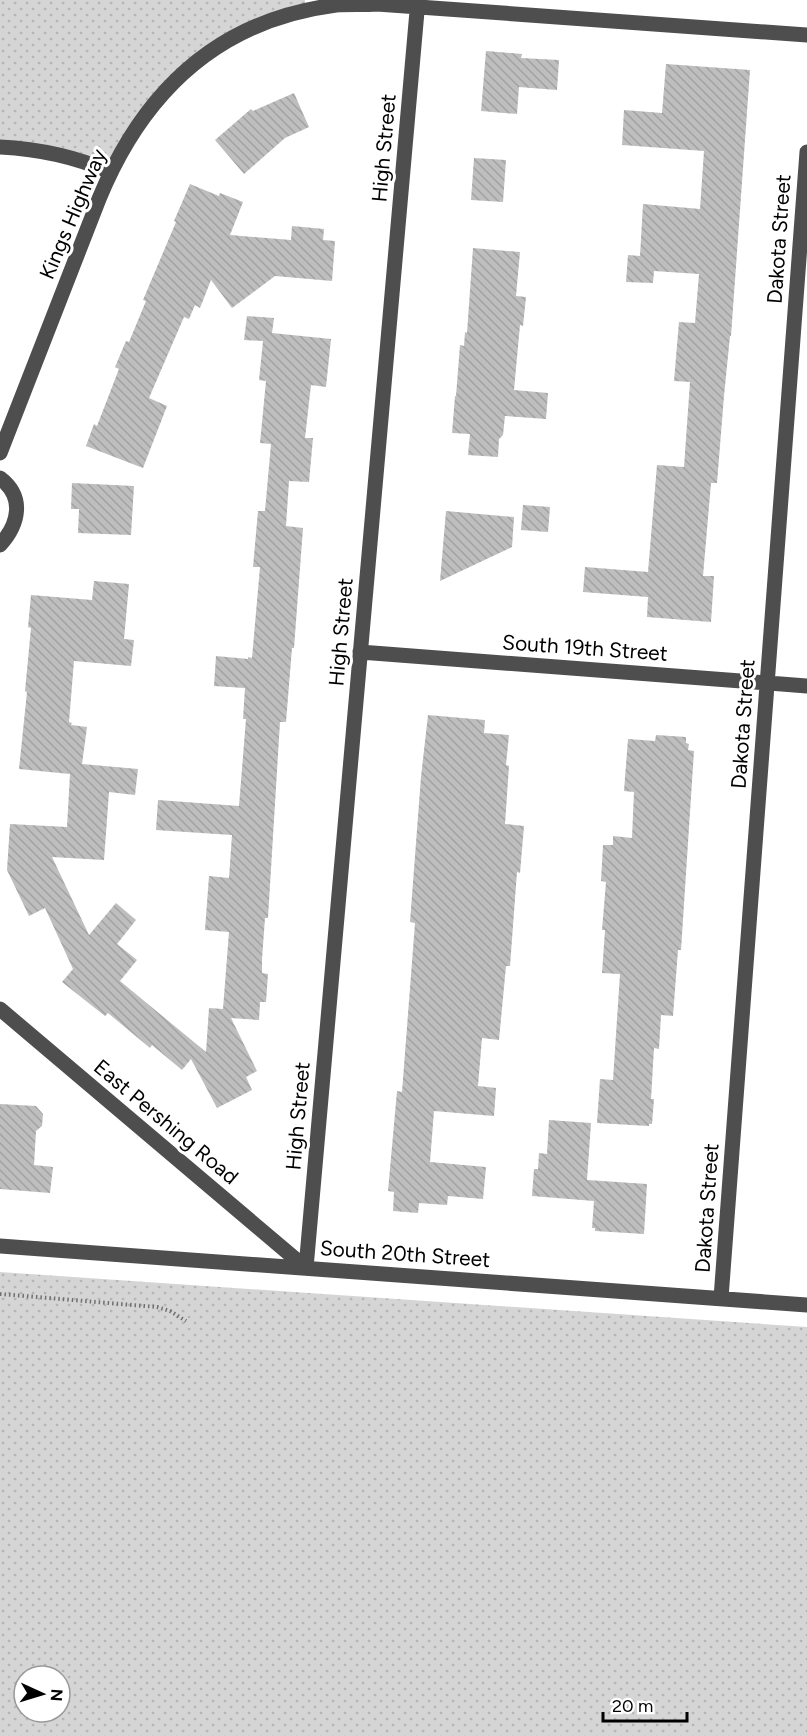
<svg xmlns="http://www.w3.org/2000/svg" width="807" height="1736" viewBox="0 0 807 1736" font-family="Figtree,sans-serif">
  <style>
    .grass { fill: url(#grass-dots); fill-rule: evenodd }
    .building { fill: url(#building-back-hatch) }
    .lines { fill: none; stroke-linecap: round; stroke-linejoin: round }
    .path { stroke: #707070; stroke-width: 4; stroke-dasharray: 1.5 3; stroke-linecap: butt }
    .minor { stroke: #4e4e4e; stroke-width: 15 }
    .labels { text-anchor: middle; stroke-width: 6; stroke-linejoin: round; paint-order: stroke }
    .street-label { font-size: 21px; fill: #000; stroke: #fff }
  </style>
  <defs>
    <pattern id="grass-dots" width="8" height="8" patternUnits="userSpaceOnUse" patternTransform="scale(1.5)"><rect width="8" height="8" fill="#d5d5d5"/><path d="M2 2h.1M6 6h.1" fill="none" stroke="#b5b5b5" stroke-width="1.8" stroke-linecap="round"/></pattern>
    <pattern id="building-back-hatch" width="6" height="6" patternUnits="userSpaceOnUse" patternTransform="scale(1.5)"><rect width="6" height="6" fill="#bebebe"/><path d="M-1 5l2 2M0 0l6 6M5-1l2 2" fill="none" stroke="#a2a2a2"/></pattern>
  </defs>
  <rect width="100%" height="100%" fill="#fff"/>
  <!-- grass -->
  <path class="grass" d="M0,0H305V11L299,12L185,70L110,172L0,147Z
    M0,1272L807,1327V1736H0ZM24,1676H60V1712H24Z"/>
  <!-- building -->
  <path class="building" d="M486,51L522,54L521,58L559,60L557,90L519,87L517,114L481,111Z
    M666,64L750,70L731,336H730L724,396L717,483H711L703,576H714L711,622L647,617L648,597L583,592L585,567L648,572L657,465L684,467L690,382L674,381L679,322L695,323L699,274L654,271L653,283L626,282L628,255L640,256L643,204L700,209L704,151L622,145L624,110L662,113Z
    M294,93L309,127L285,138L244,174L215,140L251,109L253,111Z
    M474,158L506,160L503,202L471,200Z
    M190,184L219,196L220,193L243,202L230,235L291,240L292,226L324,229L323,240L335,241L332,281L275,276L232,308L211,280L200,308L195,305L189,319L184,317L149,398L167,406L143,468L86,446L94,424L97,426L119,369L115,367L126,341L129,342L146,301L143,300L176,222L174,221Z
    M473,248L520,252L516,296L526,297L523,326L520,325L514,390L548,393L546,419L505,416L503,435L499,439L498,457L468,455L470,434L452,433L455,396H456L460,345L464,346L465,332L467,333Z
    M247,316L274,318L272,333L331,339L326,387L311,385L305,438H313L309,482L289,481L286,526L303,528L294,648H292L286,722H280L268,918H265L262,959V973L268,974L266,1002H260L259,1020L231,1018L257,1071L246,1077L252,1090L217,1108L191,1059L182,1070L152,1045L150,1048L108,1013L105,1016L62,982L73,969L45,908L29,916L7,870L10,824L67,827L70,774L19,769L27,692L25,691L31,628L28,627L31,595L92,600L94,581L129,584L124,639L134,640L131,666L74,661L69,722L72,723L71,725L87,727L82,764L138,769L135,795L109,792L104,860L52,857L89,935L116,903L136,920L117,944L137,960L120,981L206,1052L209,1008L223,1009L229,932L205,930L209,876L229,878L232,835L156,830L158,800L239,806L246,719H243L245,688L214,686L216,656L248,659V657L252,658L260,567H253L258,511H265L271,444L260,443L266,381L259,380L263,341L244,340Z
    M72,483L134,486L131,535L78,533L79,509H71Z
    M523,505L550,507L548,532L521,530Z
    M446,511L514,517L512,547L440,581Z
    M428,715L485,720L484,733L509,735L506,765L509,766L505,824L524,826L520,873L517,872L510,966H506L499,1040L482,1038L478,1086L496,1088L494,1116L434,1111L430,1162L486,1167L483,1199L448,1196L447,1205L419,1203L418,1213L393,1211L394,1192L388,1191L397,1091L402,1092L415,923L410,922L421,777Z
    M656,735L686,737V743L689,744L688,750L694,751L681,950H678L673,1016L661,1015L659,1049L654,1048L651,1099H654L652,1124H649V1126L597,1123L600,1079L613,1080L620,974L602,973L605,930H602L606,882L601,881L603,845H613V836L632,838L634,792L624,791L628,739L655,741Z
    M0,1104L36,1106L43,1114L42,1126L36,1131L34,1165L53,1167L50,1193L0,1189Z
    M549,1120L591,1123L587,1180L647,1184L644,1234L595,1231V1228H592L594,1201L532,1196L534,1169H538L539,1153L547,1154Z"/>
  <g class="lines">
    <!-- path -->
    <path class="path" d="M0,1294L157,1307L170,1311L186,1321"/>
    <!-- minor -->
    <path class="minor" d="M0,147C39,149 74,156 110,172
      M0,453L99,199C143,92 218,20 336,5C350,4 364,5 377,4L807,35
      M0,478C25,497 19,524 0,545
      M360,652L807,686
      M0,1009L306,1268
      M0,1246L807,1305
      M306,1268L418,0
      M721,1298L807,152"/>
  </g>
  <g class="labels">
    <!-- street labels -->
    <g class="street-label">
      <text transform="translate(384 148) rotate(-85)" y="7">High Street</text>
      <text transform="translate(73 214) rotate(-67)" y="7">Kings Highway</text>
      <text transform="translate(779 239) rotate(-86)" y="7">Dakota Street</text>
      <text transform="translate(341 632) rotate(-85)" y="7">High Street</text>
      <text transform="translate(585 648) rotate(4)" y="7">South 19th Street</text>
      <text transform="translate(743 724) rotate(-86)" y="7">Dakota Street</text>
      <text transform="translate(298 1116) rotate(-85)" y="7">High Street</text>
      <text transform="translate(166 1122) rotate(40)" y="7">East Pershing Road</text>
      <text transform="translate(707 1208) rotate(-86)" y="7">Dakota Street</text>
      <text transform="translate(405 1254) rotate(4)" y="7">South 20th Street</text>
    </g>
  </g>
  <!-- north arrow -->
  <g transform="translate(42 1694) rotate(94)"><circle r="28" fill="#ffffff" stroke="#999999" stroke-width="1.5"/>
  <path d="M0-4.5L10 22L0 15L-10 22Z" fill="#000000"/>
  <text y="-9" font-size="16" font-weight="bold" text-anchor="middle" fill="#000000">N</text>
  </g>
  <!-- scale -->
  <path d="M603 1712v9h84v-9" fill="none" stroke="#000000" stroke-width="3"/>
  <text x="612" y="1712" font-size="18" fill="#000000" stroke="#ffffff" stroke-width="4.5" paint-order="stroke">20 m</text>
</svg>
